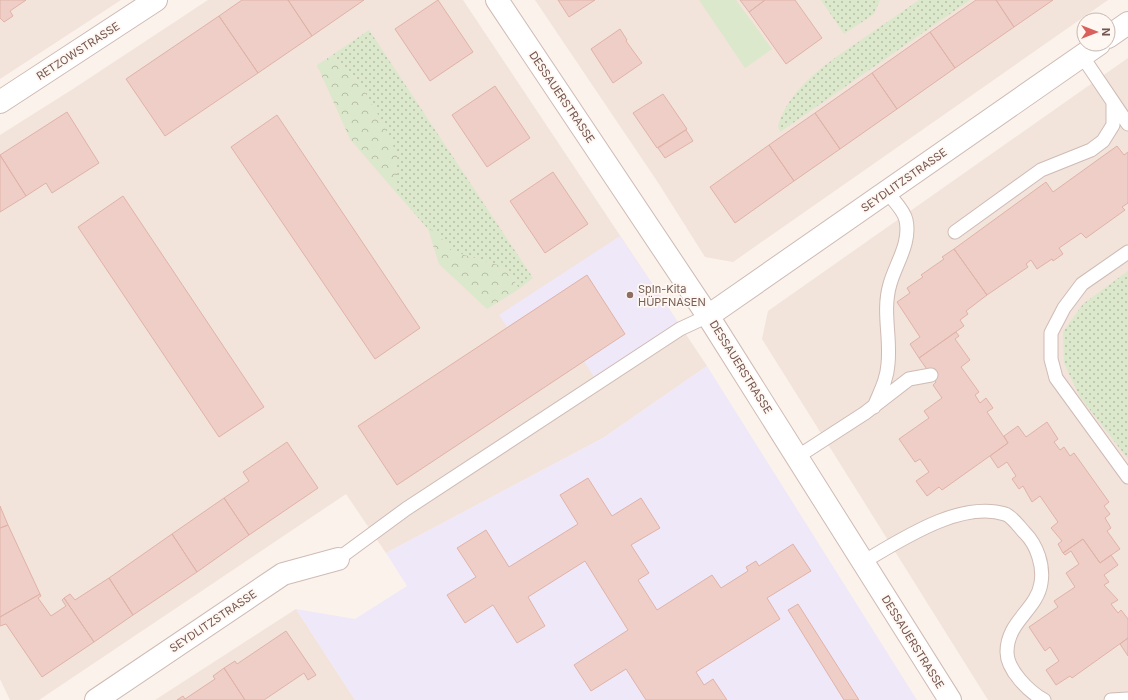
<svg xmlns="http://www.w3.org/2000/svg" width="1128" height="700" viewBox="0 0 1128 700" font-family="Inter,sans-serif">
  <style>
    .residential { fill: #f2e3db }
    .education { fill: #efe8f8 }
    .grass { fill: url(#grass-dots) }
    .park { fill: url(#park-crowns) }
    .garden { fill: #dce8cb }
    .building { fill: #eecec6; stroke: #e0b2a8 }
    .lines { fill: none; stroke-linecap: round; stroke-linejoin: round }
    .lane-casing { stroke: #cfbbb4; stroke-width: 15 }
    .street-casing { stroke: #cfbbb4; stroke-width: 24 }
    .lane { stroke: #fff; stroke-width: 13 }
    .street { stroke: #fff; stroke-width: 22 }
    .education-dot { fill: #8d6e63; stroke: #fef7f2; stroke-width: 1.5 }
    .labels { text-anchor: middle; stroke-width: 3.5; stroke-linejoin: round; paint-order: stroke }
    .street-label { font-size: 11px; fill: #755650; stroke: #fef7f2 }
    .education-label { font-size: 11px; fill: #785e54; stroke: #fef7f2; text-anchor: start }
  </style>
  <defs>
    <pattern id="grass-dots" width="8" height="8" patternUnits="userSpaceOnUse"><rect width="8" height="8" fill="#dce8cb"/><path d="M2 2h.1M6 6h.1" fill="none" stroke="#b7bfa7" stroke-width="1.8" stroke-linecap="round"/></pattern>
    <pattern id="park-crowns" width="20" height="18" patternUnits="userSpaceOnUse"><rect width="20" height="18" fill="#dce8cb"/><path d="M2 6a3 3 0 1 1 6 0M12 15a3 3 0 1 1 6 0" fill="none" stroke="#b7bfa7"/></pattern>
  </defs>
  <rect width="100%" height="100%" fill="#fbf2ec"/>
  <!-- residential -->
  <path class="residential" d="M0,0H121L0,79Z
    M208,0H463L707,366L603,438L386,553L346,494L39,700H10L0,679V135L73,89Z
    M535,0H1108L733,262L705,257L659,184Z
    M1128,58V700H988L762,339L768,311Z
    M296,609L355,700H155Z"/>
  <!-- education -->
  <path class="education" d="M620,236L678,322L594,377L584,361L625,334L587,276L507,327L499,315Z
    M707,366L917,700H355L296,609L355,619L407,586L386,553L603,438Z"/>
  <!-- grass -->
  <path class="grass" d="M821,0H880L874,14L844,34Z
    M919,0H970L780,132L778,126C790,86 829,62 861,40C880,27 900,13 919,0Z
    M369,30L533,278L519,289L512,277L498,265L451,251L437,232L428,229L393,189L397,183L357,79L331,56Z
    M1128,271V459L1080,397L1064,363L1063,332L1083,304Z"/>
  <!-- park -->
  <path class="park" d="M331,56L357,79L380,118L397,154V183L393,189L350,139L317,65Z
    M428,229L437,232L451,251L498,265L512,277L519,289L487,309L439,264Z"/>
  <!-- garden -->
  <path class="garden" d="M699,0H736L772,49L745,68Z"/>
  <!-- building -->
  <path class="building" d="M0,0H26L10,11L13,16L4,22L0,18Z
    M242,0H288L312,36L258,73L219,16Z
    M288,0H364L312,36Z
    M438,0L473,52L430,81L395,29Z
    M558,0H595L569,17Z
    M740,0H765L749,12Z
    M765,0H795L822,38L786,64L749,12Z
    M976,0H996L1014,27L955,68L930,32Z
    M996,0H1053L1014,27Z
    M219,16L258,73L165,136L126,79Z
    M620,29L627,40L626,41L642,63L613,83L591,49Z
    M930,32L955,68L897,109L872,73Z
    M872,73L897,109L840,149L815,113Z
    M495,86L530,138L487,167L452,115Z
    M663,94L687,129L657,148L633,113Z
    M67,112L99,163L52,193L46,183L26,196L0,155Z
    M815,113L840,149L794,181L769,145Z
    M277,115L420,328L375,359L231,147Z
    M686,130L693,141L665,158L658,148Z
    M769,145L794,181L735,223L710,187Z
    M1117,146L1124,155L1128,152V203L1122,207L1125,210L1086,238L1081,233L1059,248L1063,254L1053,261L1052,259L1037,269L1031,260L1026,264L1028,267L987,295L954,249L1046,182L1053,192Z
    M0,155L26,196L0,212Z
    M553,172L588,224L545,253L510,201Z
    M123,196L264,407L219,437L78,227Z
    M954,249L987,295L966,311L968,314L960,320L964,326L919,358L910,344L920,337L897,302L910,293L907,288L923,277L921,275L944,259L942,257Z
    M587,275L625,334L397,485L358,426Z
    M956,332L959,336L955,339L970,360L961,367L979,392L975,395L980,403L986,398L993,408L987,412L1008,443L942,490L939,487L927,496L916,481L929,472L920,459L915,462L899,439L929,418L924,411L942,398L933,385L936,382L919,358Z
    M1047,422L1058,439L1054,442L1060,450L1064,447L1070,456L1074,453L1109,502L1104,506L1110,514L1105,518L1111,528L1107,531L1120,549L1100,563L1083,539L1063,553L1058,544L1062,541L1051,528L1058,522L1040,496L1032,502L1023,486L1019,489L1012,479L1016,476L1007,462L998,468L990,456L1008,443L1004,436L1018,426L1026,437Z
    M287,442L318,488L249,535L224,498L249,481L243,472Z
    M588,478L612,516L641,498L660,528L631,545L649,573L638,580L657,610L712,575L721,588L748,571L746,567L756,561L759,566L793,544L811,571L767,598L780,619L696,672L704,685L713,679L727,700H646L626,669L591,691L574,665L628,630L585,561L528,597L545,626L517,643L493,605L465,623L447,595L476,577L457,548L486,530L509,567L578,524L560,495Z
    M224,498L249,535L197,572L172,534Z
    M0,506L8,525L0,528Z
    M8,525L40,594L0,617V528Z
    M172,534L197,572L133,615L109,578Z
    M1083,539L1100,563L1111,555L1118,565L1104,575L1109,582L1104,585L1118,600L1111,604L1118,613L1121,610L1128,619V638L1072,678L1070,676L1056,685L1046,670L1059,661L1050,647L1045,651L1029,627L1058,607L1054,601L1075,587L1066,573L1079,564L1071,551L1065,555L1063,553Z
    M109,578L133,615L94,642L64,598L70,594L75,600Z
    M40,594L41,596L38,598L51,616L66,606L62,600L64,598L94,642L42,677L6,624L0,626V617Z
    M798,604L859,700H844L788,610Z
    M286,631L316,675L308,680L304,673L264,700H245L224,668L235,661L237,664Z
    M1128,638V656L1120,644Z
    M224,668L245,700H177L183,696L185,699L215,679L213,676Z"/>
  <g class="lines">
    <!-- lane casing -->
    <g class="lane-casing">
      <path id="lane" d="M1082,56L1128,124
        M955,232L1041,170L1091,150L1103,141L1113,125V102
        M1128,252L1082,284L1064,308L1051,333V359L1056,378L1128,477
        M874,407C880,392 887,380 888,364C891,337 882,311 890,284C896,263 911,243 906,220C904,210 892,199 887,192
        M797,457L865,413L909,379L931,375
        M338,559L406,509L680,329L708,316
        M863,562C901,540 960,500 1005,514C1012,516 1020,528 1025,533C1037,545 1044,566 1041,583C1037,610 1007,621 1007,652C1007,670 1029,692 1044,700
        M1111,700L1128,699"/>
    </g>
    <!-- street casing -->
    <g class="street-casing">
      <path id="street" d="M497,0L708,316L950,700
        M1108,37L1128,23
        M0,102L156,0
        M708,316L1099,44
        M96,700L283,574L338,559"/>
    </g>
    <!-- lane -->
    <use href="#lane" class="lane"/>
    <!-- street -->
    <use href="#street" class="street"/>
  </g>
  <!-- markers -->
  <circle class="education-dot" cx="630" cy="295" r="4"/>
  <g class="labels">
    <!-- street labels -->
    <g class="street-label">
      <text transform="translate(78 51) rotate(-33)" y="4">RETZOWSTRASSE</text>
      <text transform="translate(562 97) rotate(56)" y="4">DESSAUERSTRASSE</text>
      <text transform="translate(904 180) rotate(-35)" y="4">SEYDLITZSTRASSE</text>
      <text transform="translate(741 367) rotate(58)" y="4">DESSAUERSTRASSE</text>
      <text transform="translate(213 621) rotate(-34)" y="4">SEYDLITZSTRASSE</text>
      <text transform="translate(913 642) rotate(58)" y="4">DESSAUERSTRASSE</text>
    </g>
    <!-- education labels -->
    <g class="education-label">
      <text x="638" y="293">SpIn-Kita<tspan x="638" dy="13">HÜPFNASEN</tspan></text>
    </g>
  </g>
  <!-- north arrow -->
  <g transform="translate(1096 32) rotate(90)"><circle r="19" fill="#fef7f2" stroke="#c7b7b1"/>
  <path d="M0-3L7 15L0 10L-7 15Z" fill="#d9605d"/>
  <text y="-6" font-size="11" font-weight="bold" text-anchor="middle" fill="#755650">N</text>
  </g>
</svg>
